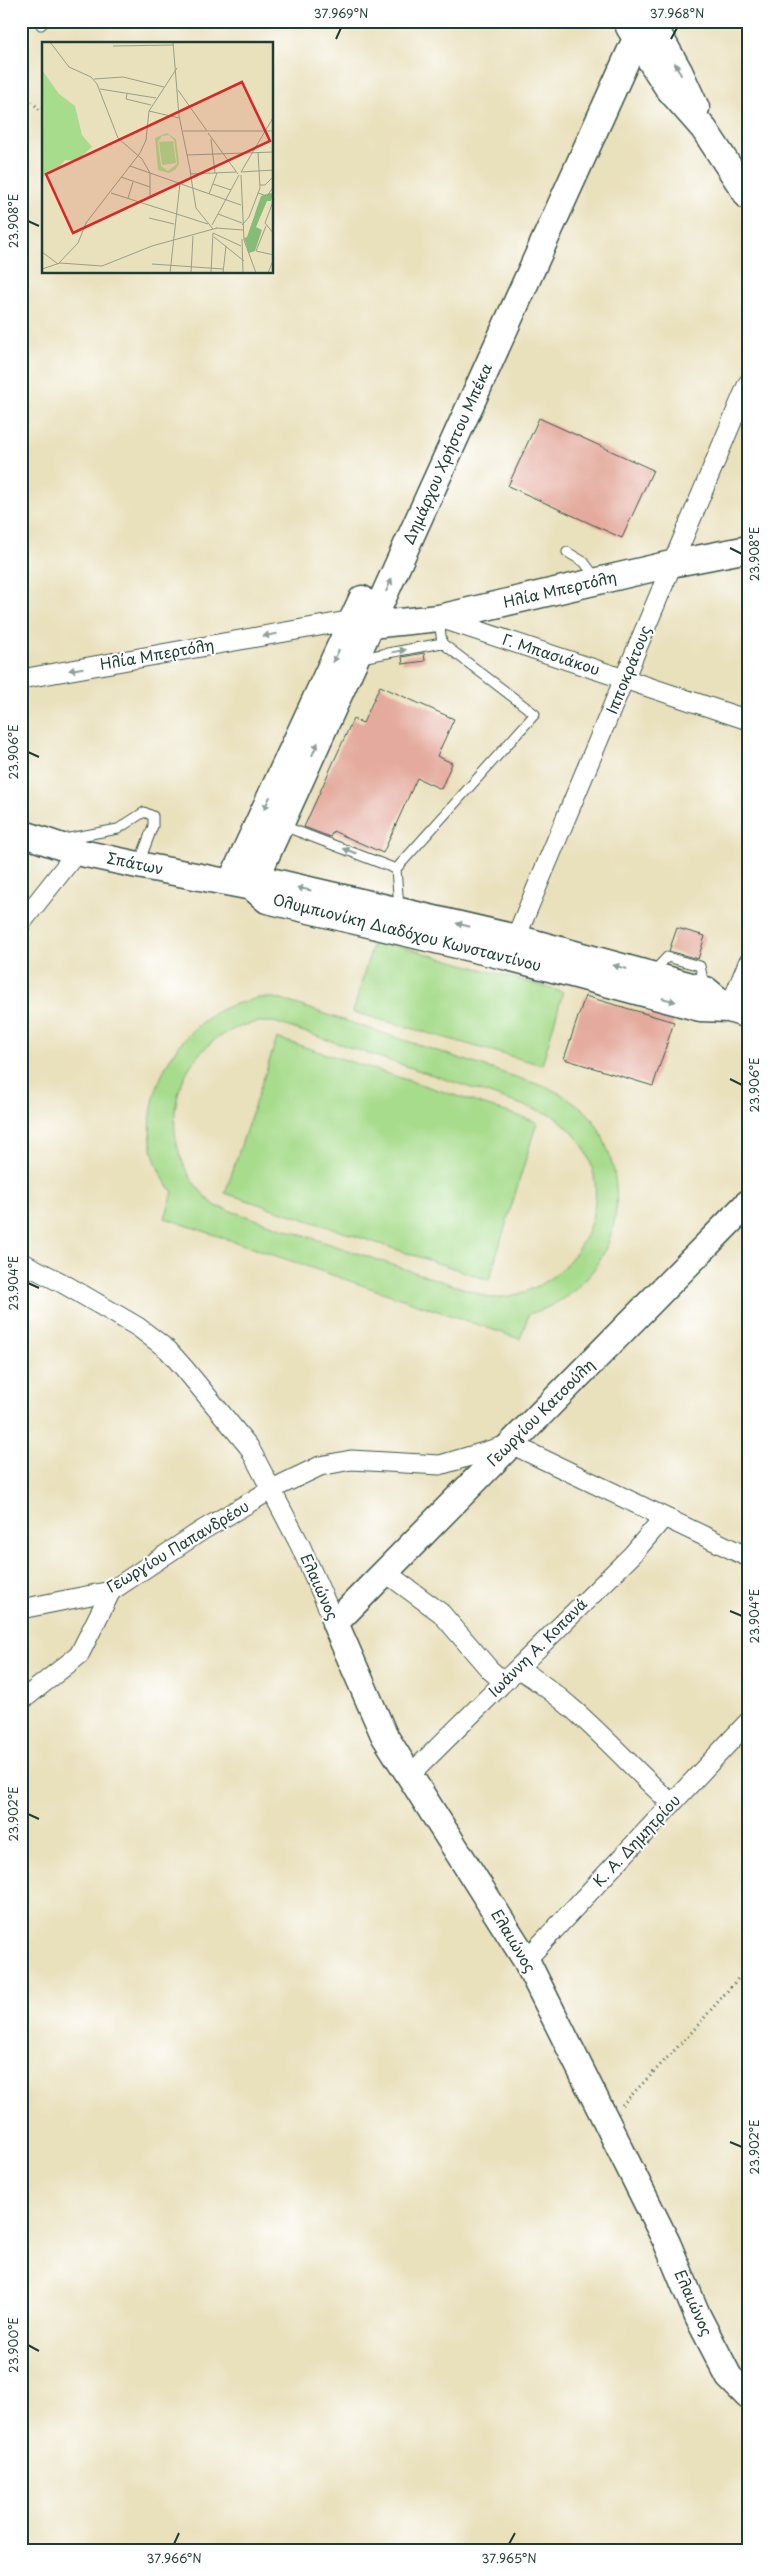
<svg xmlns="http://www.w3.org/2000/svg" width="769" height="2572" viewBox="0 0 769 2572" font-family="'Playpen Sans',sans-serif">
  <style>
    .grass { fill: #a7dc8c; stroke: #638c60; fill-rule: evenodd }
    .building { fill: #e4aa9d }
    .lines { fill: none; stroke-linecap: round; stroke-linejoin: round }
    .lane-casing { stroke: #3d5548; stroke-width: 11 }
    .street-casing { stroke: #3d5548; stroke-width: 21 }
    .secondary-casing { stroke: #3d5548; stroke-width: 29 }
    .path { stroke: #3d5548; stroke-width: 3; stroke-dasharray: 1 4; stroke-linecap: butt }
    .lane { stroke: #fff; stroke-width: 9 }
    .street { stroke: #fff; stroke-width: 19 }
    .secondary { stroke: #fff; stroke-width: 26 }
    .oneway { fill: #8f9e9a }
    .ticks { fill: none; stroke: #1f3d34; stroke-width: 2 }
    .labels { text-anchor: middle; stroke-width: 4; stroke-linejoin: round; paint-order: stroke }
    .street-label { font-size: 15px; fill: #1f3d34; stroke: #fff }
    .inset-road { fill: none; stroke: #989f86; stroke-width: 1 }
    .view { fill: #d62828; fill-opacity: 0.15; stroke: #d62828; stroke-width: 2.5 }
    .inset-edge { fill: none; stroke: #1f3d34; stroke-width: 2.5 }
    .neatline { fill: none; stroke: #1f3d34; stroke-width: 2 }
    .ticks-label { font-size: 12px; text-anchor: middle; fill: #1f3d34 }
  </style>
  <rect width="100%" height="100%" fill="#fff"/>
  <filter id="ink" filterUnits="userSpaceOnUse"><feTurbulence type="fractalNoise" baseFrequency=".02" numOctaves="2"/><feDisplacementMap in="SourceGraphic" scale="10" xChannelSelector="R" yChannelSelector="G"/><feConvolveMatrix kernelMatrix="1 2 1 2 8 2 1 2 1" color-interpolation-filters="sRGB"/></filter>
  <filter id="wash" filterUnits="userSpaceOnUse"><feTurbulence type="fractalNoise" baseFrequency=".0096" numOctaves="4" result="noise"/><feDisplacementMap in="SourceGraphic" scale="20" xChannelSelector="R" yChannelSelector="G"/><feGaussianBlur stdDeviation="1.12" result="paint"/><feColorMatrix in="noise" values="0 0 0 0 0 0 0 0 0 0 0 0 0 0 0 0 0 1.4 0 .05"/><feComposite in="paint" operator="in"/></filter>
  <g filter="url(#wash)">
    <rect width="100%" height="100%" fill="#e9e0bc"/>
    <!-- grass -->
    <path class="grass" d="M374,939L563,992L542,1065L353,1012Z
      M259,998H274L289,1002L549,1088C563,1095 576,1102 587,1113C600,1127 607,1146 612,1164C630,1229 594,1296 529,1314L520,1339L165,1218L173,1192C128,1140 155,1053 209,1017C224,1006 241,1002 259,998ZM259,1022H274L552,1115C637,1170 587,1295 492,1298L216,1206C145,1150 169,1036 259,1022Z
      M277,1038L537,1122L489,1280L225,1193Z
      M21,2491L27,2545L26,2551H21Z"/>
    <g id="blocks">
      <!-- building -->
      <path class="building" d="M539,418L653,470L622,538L508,486Z
        M424,653L425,661L403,664L402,657Z
        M380,686L454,719L437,756L452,763L441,789L417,778L383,853L333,831L330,837L304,827L353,719L363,723Z
        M677,928L705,936L698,959L669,951Z
        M585,996L674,1022L653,1086L564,1059Z"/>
    </g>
  </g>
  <g filter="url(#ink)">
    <use href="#blocks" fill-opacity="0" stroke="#3d5548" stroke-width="1"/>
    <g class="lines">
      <!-- lane casing -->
      <g class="lane-casing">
        <path id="lane" d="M41,25L45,21
          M567,552L584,562L596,578
          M361,658L442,643
          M281,825L396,869
          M64,839L118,829L144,812L153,816V826L139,863
          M399,907L396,869L535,714L442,643L439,620
          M653,972L667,957L700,966L704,985"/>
      </g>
      <!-- street casing -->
      <g class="street-casing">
        <path id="street" d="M440,618L748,720
          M21,679L353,620
          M21,923L77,852
          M511,949L748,383
          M729,1009L748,963
          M21,1262L64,1284L138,1327L168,1350L184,1368L249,1447L300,1545L335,1623
          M385,1572L441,1613L490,1670L497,1676L508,1679
          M21,1609L111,1591L201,1531L272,1489L320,1466L351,1460L440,1465L511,1444L748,1557
          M519,1669C577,1704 622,1759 672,1804
          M21,1701L79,1655L111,1591
          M409,1776L632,1555L664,1517
          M526,1960L748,1722"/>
      </g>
      <!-- secondary casing -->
      <g class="secondary-casing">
        <path id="secondary" d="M651,21L679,71L696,108
          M629,27L668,88L704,129L748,196
          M370,625L439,618L671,564L748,549
          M21,833L77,852L138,865L252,887L274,882L516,938L706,990L729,1009
          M231,882L362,599
          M252,887L644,21
          M252,887L267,900L508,957L700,1008L729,1009L748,1015
          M748,1203L335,1623L384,1735L526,1960L667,2243L698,2317L729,2377L748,2396"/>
      </g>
      <!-- path -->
      <path class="path" d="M21,91L44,114
        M622,2105L691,2033L748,1967"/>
      <!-- lane -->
      <use href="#lane" class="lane"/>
      <!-- street -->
      <use href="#street" class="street"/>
      <!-- secondary -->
      <use href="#secondary" class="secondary"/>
    </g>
    <!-- one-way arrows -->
    <defs><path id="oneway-solid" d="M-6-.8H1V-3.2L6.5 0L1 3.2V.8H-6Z" transform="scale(1.25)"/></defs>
    <g class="oneway">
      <use href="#oneway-solid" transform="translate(678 69) rotate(-117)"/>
      <use href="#oneway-solid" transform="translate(389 585) rotate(-66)"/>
      <use href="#oneway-solid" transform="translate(270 635) rotate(170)"/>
      <use href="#oneway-solid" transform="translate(399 651) rotate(-11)"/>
      <use href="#oneway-solid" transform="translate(336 656) rotate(115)"/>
      <use href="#oneway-solid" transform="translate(76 669) rotate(170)"/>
      <use href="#oneway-solid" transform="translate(315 749) rotate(-66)"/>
      <use href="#oneway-solid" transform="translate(267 803) rotate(115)"/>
      <use href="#oneway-solid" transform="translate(350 851) rotate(-159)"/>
      <use href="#oneway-solid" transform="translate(304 889) rotate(-168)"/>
      <use href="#oneway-solid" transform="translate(463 925) rotate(-166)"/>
      <use href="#oneway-solid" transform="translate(620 967) rotate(-165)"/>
      <use href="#oneway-solid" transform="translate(669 1000) rotate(15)"/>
    </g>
  </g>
  <!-- ticks -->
  <path class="ticks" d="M336,39L341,28M671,39L677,28M28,221L39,226M730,548L742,554M28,752L39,757M730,1079L742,1085M28,1283L39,1288M730,1611L742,1616M28,1814L39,1819M730,2142L742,2147M28,2345L39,2351M174,2544L179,2533M509,2544L515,2533"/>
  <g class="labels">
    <!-- street labels -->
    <g class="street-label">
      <text transform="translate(448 454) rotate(-66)" y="5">Δημάρχου Χρήστου Μπέκα</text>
      <text transform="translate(560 590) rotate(-13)" y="5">Ηλία Μπερτόλη</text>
      <text transform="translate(157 655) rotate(-10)" y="5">Ηλία Μπερτόλη</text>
      <text transform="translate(551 655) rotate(18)" y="5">Γ. Μπασιάκου</text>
      <text transform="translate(629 670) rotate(-68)" y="5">Ιπποκράτους</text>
      <text transform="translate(135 864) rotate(12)" y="5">Σπάτων</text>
      <text transform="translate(407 933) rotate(14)" y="5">Ολυμπιονίκη Διαδόχου Κωνσταντίνου</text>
      <text transform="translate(541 1413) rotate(-45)" y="5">Γεωργίου Κατσούλη</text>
      <text transform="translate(178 1547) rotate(-31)" y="5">Γεωργίου Παπανδρέου</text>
      <text transform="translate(319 1587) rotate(66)" y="5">Ελαιώνος</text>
      <text transform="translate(538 1648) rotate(-45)" y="5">Ιωάννη Α. Κοπανά</text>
      <text transform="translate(637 1841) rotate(-47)" y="5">Κ. Α. Δημητρίου</text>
      <text transform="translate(513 1941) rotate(59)" y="5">Ελαιώνος</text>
      <text transform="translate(693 2303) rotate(66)" y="5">Ελαιώνος</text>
    </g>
  </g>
  <!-- overview -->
  <g transform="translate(42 42)">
    <rect width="231" height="231" fill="#e9e0bc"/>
    <path d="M0,28L17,52L33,64L40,93L50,105L34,119L23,118L15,128L0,135ZM125,91L134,97L137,121L134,127L127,131L116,128L113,96ZM127,93L132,98L135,122L126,129L119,124L116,100L120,94ZM131,99L134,121L120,123L117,100Z" fill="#a7dc8c" fill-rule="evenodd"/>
    <path d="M228,151L231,152L229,159H225L214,185L220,188L213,209L207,211L202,196L205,195L219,154Z" fill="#85bc78"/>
    <path class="inset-road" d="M8,0L27,25L49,35L55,42L76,96L100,117L108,131V155M131,0L137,74L149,132M71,4L132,3M52,37L81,35L122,45M58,47L114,56M136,48L165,89M85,52L84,57L109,63M107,69L137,76M141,89H232M166,91L196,132M169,97L173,131M145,113L232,110M88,124L199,163M148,129L154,166L171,187M199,130L232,74M199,130L232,128M149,132L194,130M199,133L202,198L214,231M79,135L108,145M171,142L189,148M218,143H223L232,134M69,151L166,182M216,151L225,154L232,144M167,152L175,131M86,156L91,140M232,157L223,181L232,192M176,172L200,181M107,176L132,182M170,183L197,133M200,183L207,175L218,146L216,110M224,184L214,209L232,213M174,186L201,188M171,191L199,204M172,195L202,219M200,197L201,231M0,210L16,222L36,201L44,181L98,111L104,98L107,69L135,26M110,222L181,227M0,227L18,221L60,224L110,204L175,186M128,231L138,141M149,231L151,194M169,231L171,191M181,231L184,204M226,231L232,216"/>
    <path class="view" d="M200,40L228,99L31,191L4,132Z"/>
    <rect width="231" height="231" class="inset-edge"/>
  </g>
  <!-- margin -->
  <rect width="769" height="2572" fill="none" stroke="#fff" stroke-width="55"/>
  <rect x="28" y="28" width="714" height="2516" class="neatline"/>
  <g class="ticks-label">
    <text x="341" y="18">37.969°N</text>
    <text x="677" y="18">37.968°N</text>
    <text transform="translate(14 221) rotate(-90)" y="4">23.908°E</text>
    <text transform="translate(755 554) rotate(-90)" y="4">23.908°E</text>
    <text transform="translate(14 752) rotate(-90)" y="4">23.906°E</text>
    <text transform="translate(755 1085) rotate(-90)" y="4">23.906°E</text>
    <text transform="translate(14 1283) rotate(-90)" y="4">23.904°E</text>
    <text transform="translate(755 1616) rotate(-90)" y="4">23.904°E</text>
    <text transform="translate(14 1814) rotate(-90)" y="4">23.902°E</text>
    <text transform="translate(755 2147) rotate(-90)" y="4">23.902°E</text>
    <text transform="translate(14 2345) rotate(-90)" y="4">23.900°E</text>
    <text x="174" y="2563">37.966°N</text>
    <text x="509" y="2563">37.965°N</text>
  </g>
</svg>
